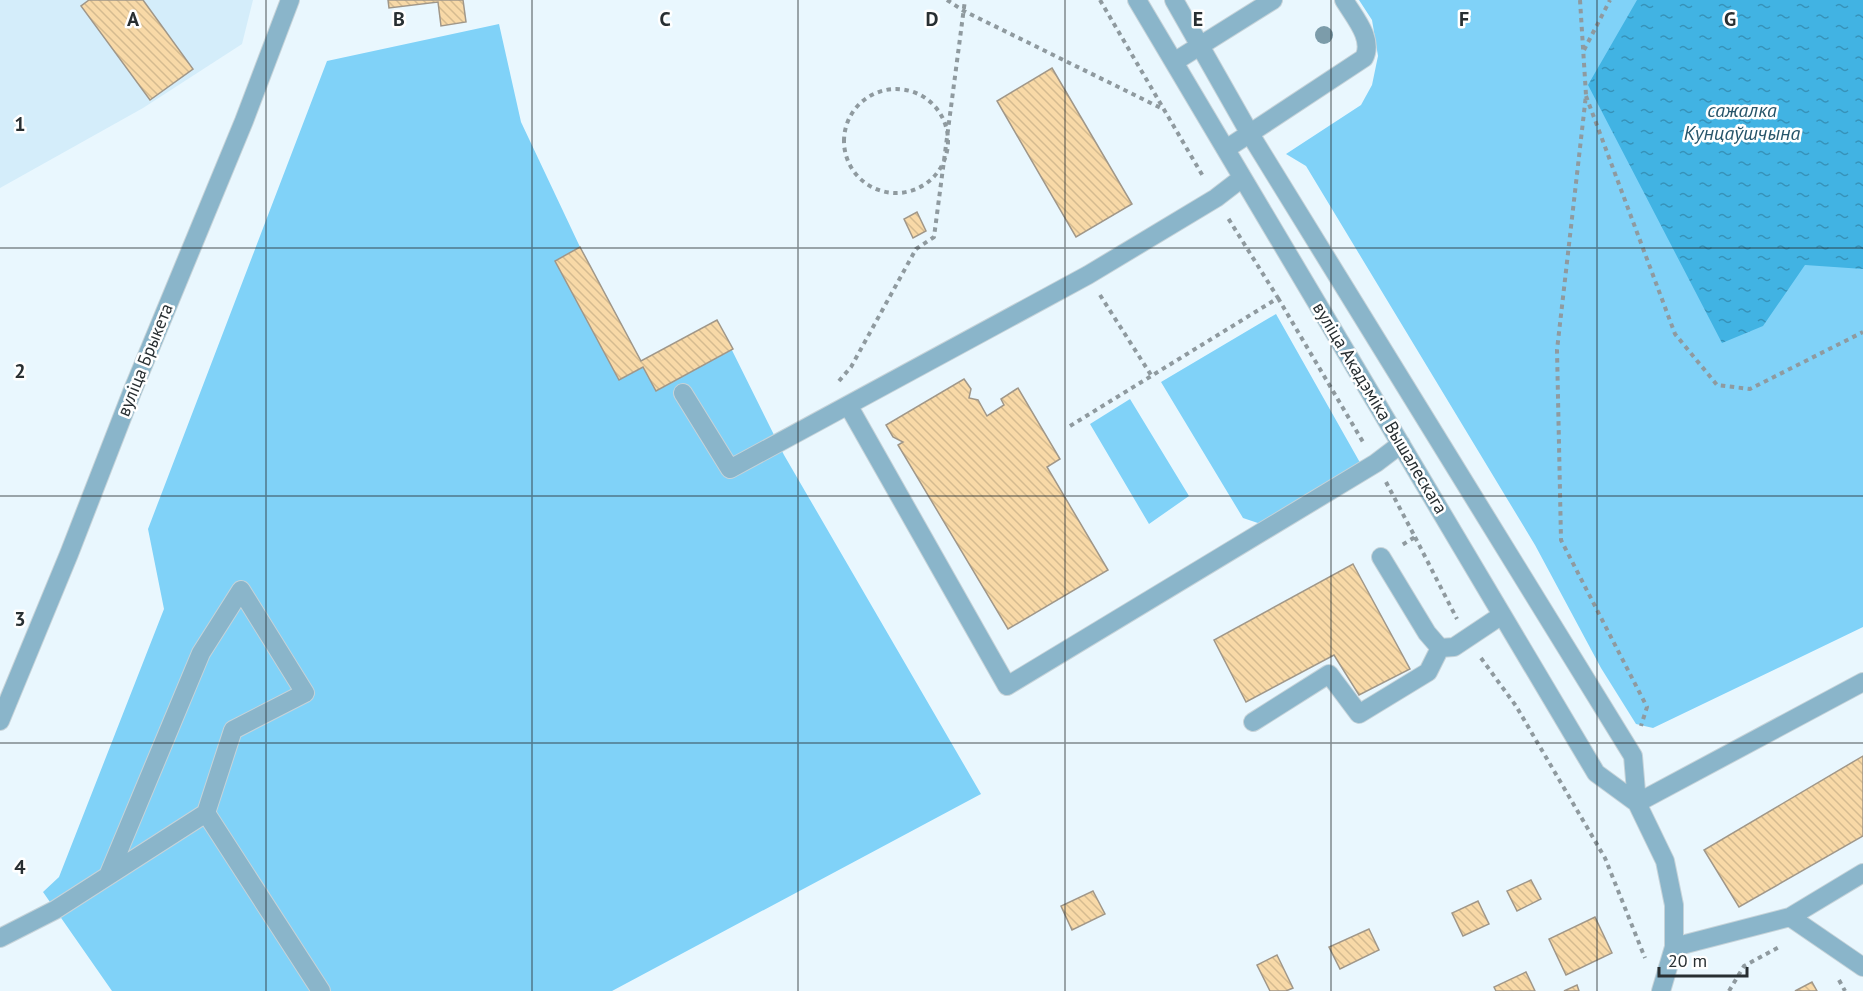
<svg xmlns="http://www.w3.org/2000/svg" width="1863" height="991" viewBox="0 0 1863 991" font-family="'PT Sans',sans-serif">
  <style>
    .built { fill: #d4edfa }
    .green { fill: #80d2f8 }
    .water { fill: url(#water-ripples) }
    .building { fill: url(#building-back-hatch); stroke: #a09789; stroke-width: 1.5 }
    .lines { fill: none; stroke-linecap: round; stroke-linejoin: round }
    .minor-casing { stroke: #c6d3d9; stroke-width: 20 }
    .path { stroke: #8f9a9f; stroke-width: 4; stroke-dasharray: 4.5 4.5; stroke-linecap: butt }
    .minor { stroke: #8ab5ca; stroke-width: 18 }
    .tree { fill: #7c9caa }
    .grid { fill: none; stroke: #282f32; stroke-width: 1.5; stroke-opacity: 0.55 }
    .labels { text-anchor: middle; stroke-width: 5; stroke-linejoin: round; paint-order: stroke }
    .street-label { font-size: 18px; fill: #282f32; stroke: #fff }
    .water-label { font-size: 20px; font-style: italic; fill: #27556a; stroke: #fff }
    .grid-label { font-size: 20px; text-anchor: middle; font-weight: bold; fill: #282f32; stroke: #fff; stroke-width: 5; stroke-linejoin: round; paint-order: stroke }
  </style>
  <defs>
    <pattern id="water-ripples" width="26" height="14" patternUnits="userSpaceOnUse" patternTransform="scale(1.5)"><rect width="26" height="14" fill="#41b3e3"/><path d="M2 4q2-2 4 0t4 0M15 11q2-2 4 0t4 0" fill="none" stroke="#3692b9"/></pattern>
    <pattern id="building-back-hatch" width="6" height="6" patternUnits="userSpaceOnUse" patternTransform="scale(1.5)"><rect width="6" height="6" fill="#f8d9a7"/><path d="M-1 5l2 2M0 0l6 6M5-1l2 2" fill="none" stroke="#d5bb90"/></pattern>
  </defs>
  <rect width="100%" height="100%" fill="#e9f7fe"/>
  <!-- built -->
  <path class="built" d="M0,0H253L242,44L143,108L0,188Z"/>
  <!-- green -->
  <path class="green" d="M1359,0H1863V627L1653,728L1636,724L1601,668L1535,545L1306,166L1286,154L1361,105L1372,85L1378,56L1372,20Z
    M499,24L521,122L580,247L641,361L717,320L784,455L981,794L612,991H112L43,892L59,877L164,609L148,529L327,61Z
    M1276,314L1367,475L1273,528L1243,518L1161,382Z
    M1130,399L1189,496L1149,524L1090,424Z"/>
  <!-- water -->
  <path class="water" d="M1637,0H1863V269L1805,265L1763,326L1722,343L1588,85Z"/>
  <!-- building -->
  <path class="building" d="M89,0H143L193,69L150,100L81,6Z
    M388,0H463L466,22L441,26L438,2L389,8Z
    M1052,68L1132,204L1076,237L997,101Z
    M917,212L926,231L913,238L904,219Z
    M580,247L641,361L717,320L733,349L656,391L643,367L619,380L555,261Z
    M964,379L971,389L969,398L978,400L987,416L1004,405L1001,399L1018,388L1060,459L1047,467L1108,570L1008,629L898,445L903,442L893,437L886,425Z
    M1353,564L1410,669L1359,695L1334,655L1246,702L1214,640Z
    M1863,756V836L1739,907L1704,850Z
    M1531,880L1541,899L1517,911L1507,891Z
    M1093,891L1105,914L1072,930L1061,906Z
    M1478,901L1489,924L1463,936L1452,913Z
    M1595,917L1612,953L1566,975L1549,939Z
    M1369,929L1379,950L1340,969L1329,947Z
    M1277,955L1293,988L1286,991H1270L1257,965Z
    M1526,972L1535,991H1496L1494,987Z
    M1812,982L1817,991H1795Z
    M1577,985L1579,991H1564Z"/>
  <g class="lines">
    <!-- minor casing -->
    <g class="minor-casing">
      <path id="minor" d="M1137,0L1596,773L1637,803
        M1174,0L1250,134L1633,756L1637,803L1665,861L1674,905V947L1661,991
        M1174,62L1273,0
        M1226,149L1364,58C1374,39 1354,17 1344,0
        M683,393L730,469L1088,275L1216,198L1242,178
        M848,405L1007,686L1376,463L1401,444
        M1381,557L1427,633L1440,648L1454,647L1502,615
        M0,721L69,554L132,392L244,121L290,0
        M1253,722L1329,674L1359,714L1428,672L1440,648
        M1637,803L1863,682
        M108,876L201,653L241,590L305,693L233,730L206,813
        M1790,917L1863,873
        M0,938L55,910L206,813L321,991
        M1674,947L1790,917L1863,967"/>
    </g>
    <!-- path -->
    <path class="path" d="M947,0L964,11L1163,109
      M1100,0L1204,178
      M1580,0L1586,95L1557,350L1561,540L1647,707L1641,726
      M1584,50L1610,0
      M844 141a52 52 0 1 1 104 0a52 52 0 1 1-104 0Z
      M1586,96L1675,334L1717,385L1750,389L1863,332
      M1100,295L1151,375
      M1278,298L1363,442
      M839,381L851,367L916,249L934,237L965,0
      M1070,426L1278,298L1228,218
      M1386,482L1415,537L1402,545
      M1415,537L1457,619
      M1481,658L1516,706L1605,858L1645,958
      M1839,980L1845,991
      M1729,991L1744,966L1781,946"/>
    <!-- minor -->
    <use href="#minor" class="minor"/>
  </g>
  <!-- trees -->
  <circle class="tree" cx="1324" cy="35" r="9"/>
  <!-- grid -->
  <path class="grid" d="M266,0V991M532,0V991M798,0V991M1065,0V991M1331,0V991M1597,0V991M0,248H1863M0,496H1863M0,743H1863"/>
  <g class="labels">
    <!-- street labels -->
    <g class="street-label">
      <text transform="translate(145 360) rotate(-68)" y="6">вуліца Брыкета</text>
      <text transform="translate(1380 408) rotate(59)" y="6">вуліца Акадэміка Вышалескага</text>
    </g>
    <!-- water labels -->
    <g class="water-label">
      <text x="1742" y="117">сажалка<tspan x="1742" dy="23">Кунцаўшчына</tspan></text>
    </g>
  </g>
  <g class="grid-label">
    <text x="133" y="26">A</text>
    <text x="399" y="26">B</text>
    <text x="665" y="26">C</text>
    <text x="932" y="26">D</text>
    <text x="1198" y="26">E</text>
    <text x="1464" y="26">F</text>
    <text x="1730" y="26">G</text>
    <text x="20" y="131">1</text>
    <text x="20" y="378">2</text>
    <text x="20" y="626">3</text>
    <text x="20" y="874">4</text>
  </g>
  <!-- scale -->
  <path d="M1659 967v9h88v-9" fill="none" stroke="#282f32" stroke-width="3"/>
  <text x="1668" y="967" font-size="18" fill="#282f32" stroke="#ffffff" stroke-width="4.5" paint-order="stroke">20 m</text>
</svg>
